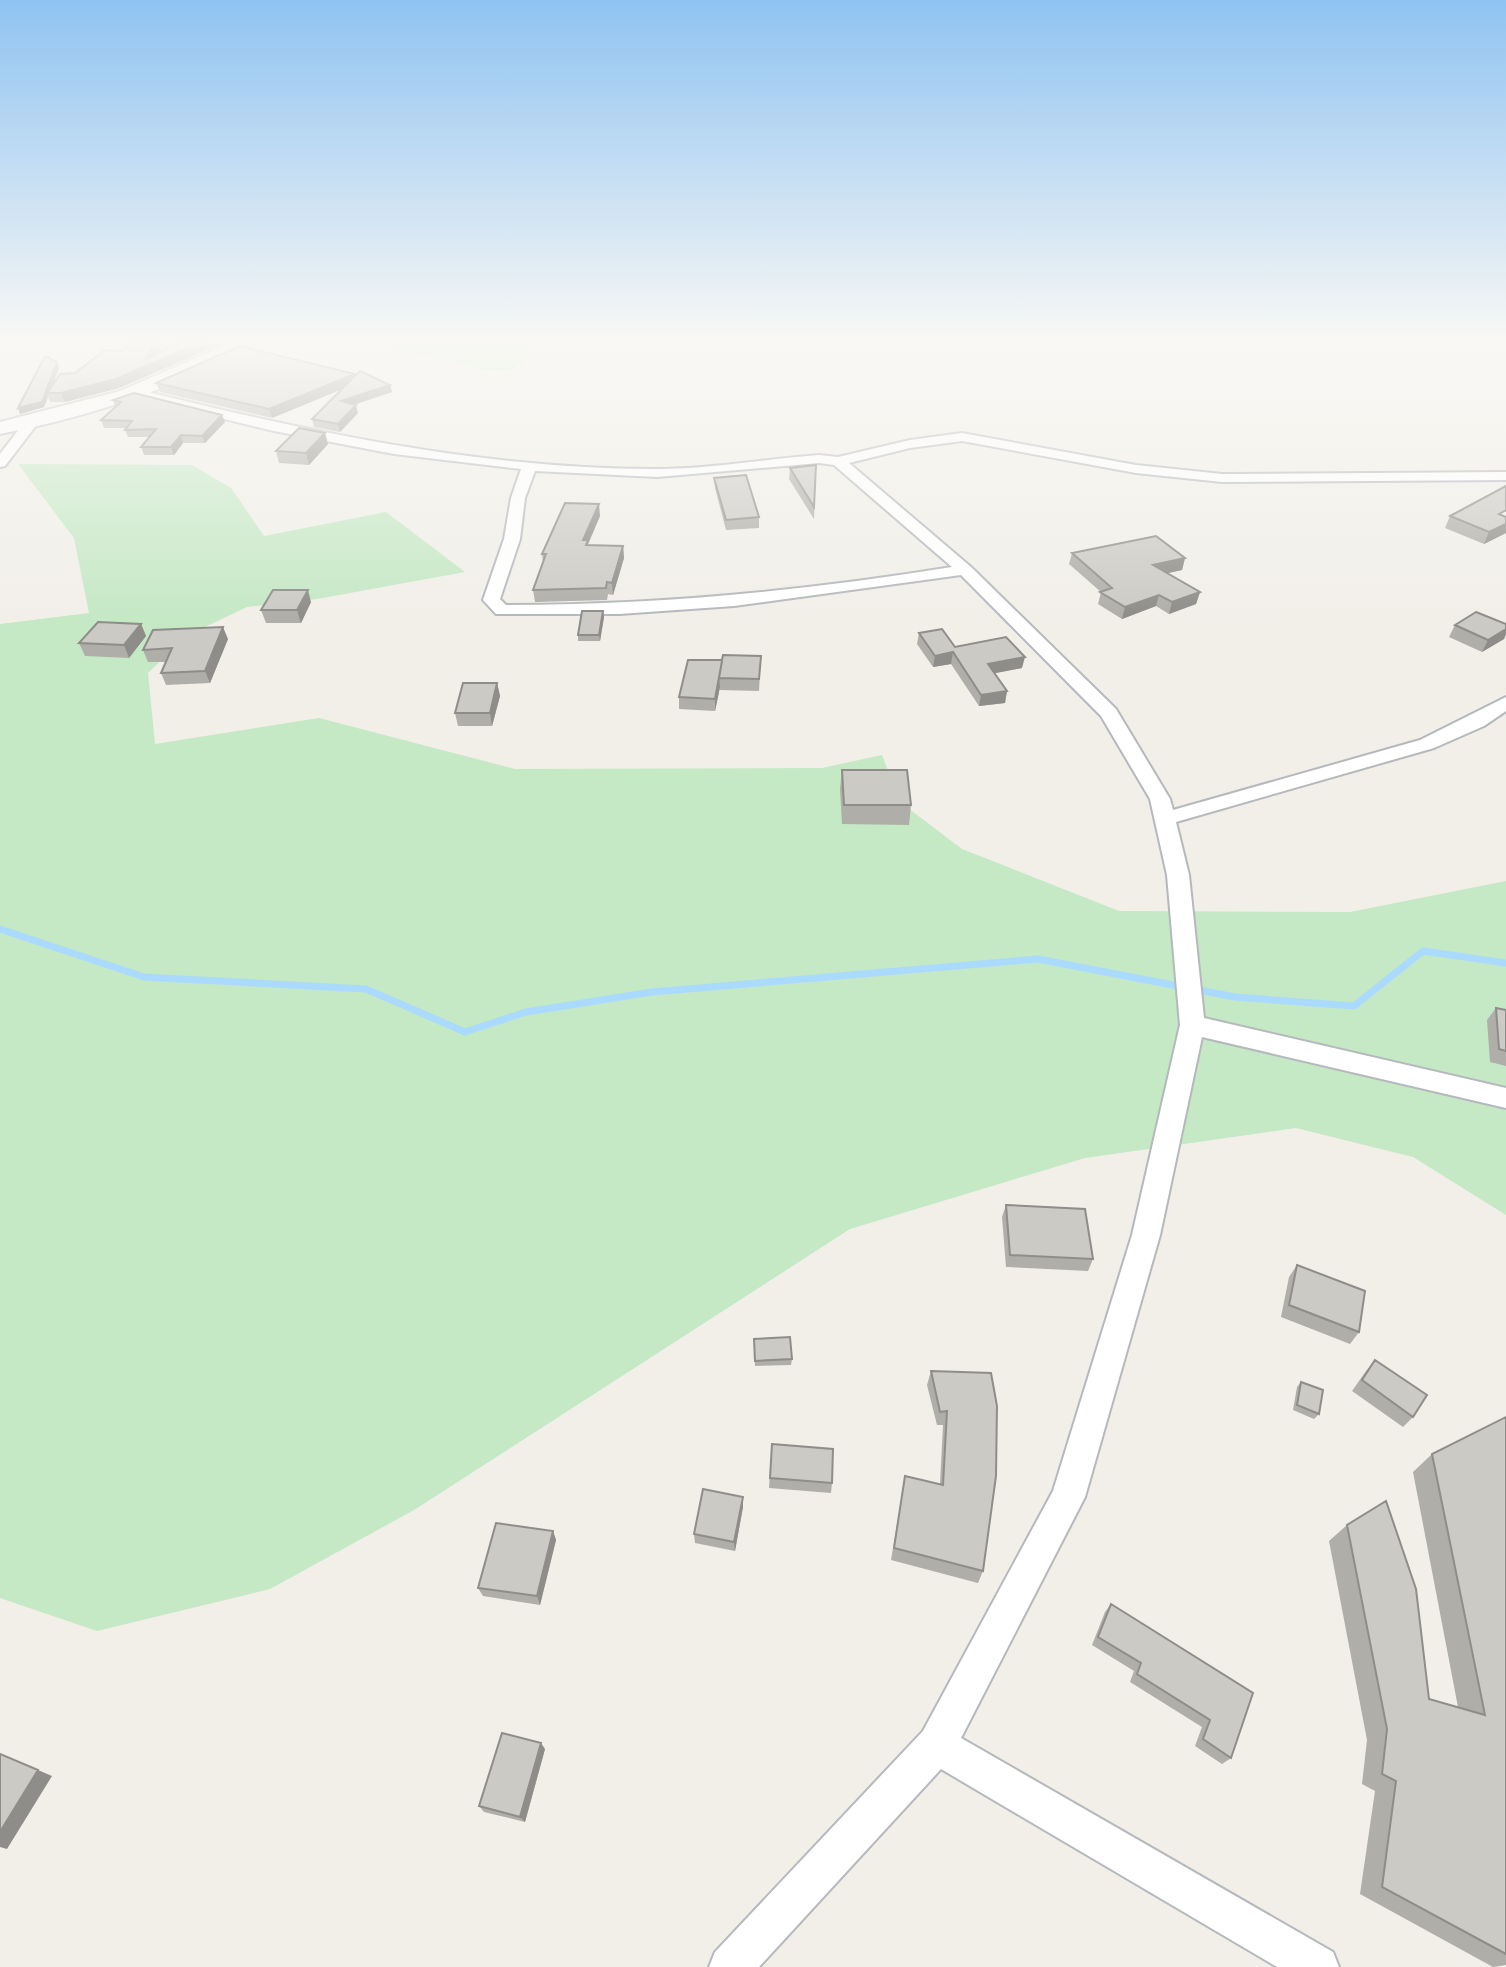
<svg xmlns="http://www.w3.org/2000/svg" width="1506" height="1967" viewBox="0 0 1506 1967" font-family="'Source Sans 3',sans-serif">
  <style>
    .green { fill: #c5e8c5 }
    .lines { fill: none; stroke-linecap: round; stroke-linejoin: round }
    .stream { stroke: #aadaff; stroke-width: 7 }
    .street-casing { stroke: #b5b8bc; stroke-width: 4 }
    .secondary-casing { stroke: #b6babf; stroke-width: 4 }
    .street { fill: #fff; fill-rule: evenodd }
    .secondary { fill: #fff; fill-rule: evenodd }
    .wall { fill: #afaea9 }
    .shaded-wall { fill: #8f8d8a }
    .building { fill: #cccac5; stroke: #8f8d8a; stroke-width: 2 }
  </style>
  <rect width="100%" height="100%" fill="#f1efe8"/>
  <!-- green -->
  <path class="green" d="M377,342H528L529,357C502,385 470,364 439,358C416,354 398,354 377,342Z
    M18,464L192,465L231,488L264,536L386,512L465,572L317,599L247,607L188,635L148,673L155,744L319,718L515,769L822,768L882,755L900,802L962,849L1119,911L1350,912L1506,881V1215L1413,1157L1296,1128L1085,1158L850,1229L414,1510L270,1589L97,1631L0,1598V624L89,613L74,538Z"/>
  <g class="lines">
    <!-- stream -->
    <path class="stream" d="M0,929L144,977L366,989L465,1032L526,1012L652,992L1038,959L1235,997L1354,1006L1423,951L1506,963"/>
    <!-- street casing -->
    <g class="street-casing">
      <path id="street" d="M135,389C306,431 479,469 656,469C710,469 765,459 819,455L838,457L910,440L962,433L1136,465L1222,474L1506,472V480L1222,482L1136,473L962,441L910,448L849,463L971,567L1116,709L1170,799L1173,810L1420,740L1506,697V711L1484,726L1434,748L1176,822L1189,875L1204,1018L1506,1088V1108L1202,1037L1160,1235L1085,1497L961,1738L1333,1952L1339,1967H1277L941,1769L759,1967H709L715,1952L923,1731L1053,1491L1132,1235L1180,1025L1167,875L1150,799L1101,716L961,575L734,606L619,614H496L483,600L504,539L511,498L521,469L394,454L274,431L130,396V390ZM819,463L834,465L952,567C804,591 656,605 506,605L500,599L520,539L525,498L535,471L657,477Z
        M26,420L38,423L5,466L0,467V454Z"/>
    </g>
    <!-- secondary casing -->
    <g class="secondary-casing">
      <path id="secondary" d="M233,342H256C245,353 226,359 213,366C144,398 74,420 0,434V422L120,391Z"/>
    </g>
    <!-- street -->
    <use href="#street" class="street"/>
    <!-- secondary -->
    <use href="#secondary" class="secondary"/>
  </g>
  <!-- wall -->
  <path class="wall" d="M176,342H220L221,344L119,388L65,402H50L48,397L44,407L20,414L59,367L53,384L158,353Z
    M355,374V376L390,385L392,392L354,405L358,413L340,432L314,427L312,419L342,389L272,418L160,392L156,383Z
    M113,400L225,422L205,443H183L174,455H144L141,447L150,437H128L125,430L127,428H104L101,420L115,407Z
    M325,433L328,444L309,465L279,463L276,451Z
    M816,465L814,519L789,479L790,468Z
    M714,478L759,517V528L726,530L715,488Z
    M600,516L588,545L623,546L624,558L613,595L608,594L607,600L535,602L533,590L543,564L542,554Z
    M1450,516L1506,533L1484,544L1445,528Z
    M1072,553L1185,558L1182,570L1167,573L1200,592L1196,604L1169,614L1156,606L1122,619L1098,604L1101,592L1069,564Z
    M311,602L301,623H266L261,610Z
    M603,611L604,617L600,641H578V635Z
    M141,624L146,636L129,658L85,656L79,643Z
    M1506,624V634L1504,639L1482,652L1449,637L1455,625Z
    M919,633L955,647L1022,668L994,673L1007,691L1005,703L979,706L951,664L933,667L917,644Z
    M228,639L210,683L166,685L161,673L166,662H148L143,650Z
    M761,656L759,691L720,690V687L715,711L679,709V697L722,660Z
    M497,683L500,696L492,726H458L455,713Z
    M842,770L911,805L909,825L842,824L840,789Z
    M1496,1008L1506,1010V1066L1490,1062L1487,1020Z
    M1006,1205L1093,1259L1088,1271L1006,1267L1002,1217Z
    M1297,1265L1359,1332L1350,1344L1281,1317L1289,1277Z
    M754,1339L792,1359L791,1365L755,1366Z
    M1375,1360L1413,1417L1403,1427L1352,1391L1366,1371Z
    M931,1371L991,1373L983,1571L978,1583L891,1560L905,1476L940,1484L943,1425H937L927,1385Z
    M1301,1382L1319,1414L1314,1419L1293,1410L1297,1387Z
    M1506,1417V1965L1493,1967L1360,1894L1375,1791L1362,1784L1367,1740L1329,1541L1347,1525L1429,1699L1458,1707L1413,1472L1432,1454Z
    M772,1444L832,1483L831,1493L769,1488Z
    M743,1507L735,1551L695,1543L694,1534Z
    M553,1531L556,1540L540,1605L483,1596L478,1588Z
    M1111,1604L1253,1693L1231,1758L1222,1764L1195,1746L1202,1727L1130,1682L1134,1671L1092,1645L1105,1612Z
    M545,1749L525,1822L484,1812L479,1806Z"/>
  <!-- shaded-wall -->
  <path class="shaded-wall" d="M156,342H164L151,364L202,342H220L221,344L119,388L65,402L61,393L145,360Z
    M57,362L59,367L50,393H47L48,397L44,407L20,414L18,408Z
    M355,374L357,383L272,418L269,409Z
    M390,385L392,392L343,408L341,401Z
    M356,405L358,413L340,432L338,424Z
    M222,415L225,422L205,443L202,436Z
    M325,433L328,444L309,465L306,453Z
    M181,435L183,443L174,455L171,447Z
    M599,504L600,516L588,543L589,552L583,540Z
    M1506,524V533L1484,544L1489,532Z
    M623,546L624,558L613,595L612,583Z
    M1185,558L1182,570L1150,577L1153,565Z
    M308,590L311,602L301,623L297,610Z
    M1200,592L1196,604L1169,614L1172,602Z
    M1159,595L1156,606L1122,619L1125,607Z
    M603,611L604,617L600,641L599,635Z
    M141,624L146,636L129,658L124,645Z
    M223,627L228,639L210,683L205,671Z
    M1506,629V634L1504,639L1482,652L1488,640Z
    M953,652L951,664L933,667L935,656Z
    M1025,657L1022,668L986,675L988,664Z
    M722,661L719,678L720,687L715,711V699Z
    M497,683L500,696L492,726L490,713Z
    M1007,691L1005,703L979,706L981,695Z
    M743,1497V1507L735,1551L734,1542Z
    M553,1531L556,1540L540,1605L537,1596Z
    M541,1743L545,1749L525,1822L520,1817Z
    M38,1770L52,1776L7,1849L0,1847V1832Z"/>
  <!-- building -->
  <path class="building" d="M128,342H156L145,360L176,342H202L116,379L61,393H47L60,374L75,373L105,350L123,351Z
    M240,346L355,374L269,409L156,383Z
    M45,356L57,362L42,402L18,408Z
    M360,371L390,385L341,401L356,405L338,424L312,419Z
    M134,393L222,415L202,436L181,435L171,447H141L156,429L125,430L132,421L101,420L121,402L113,400Z
    M299,428L325,433L306,453L276,451Z
    M816,465L814,507L790,468Z
    M746,475L759,517L726,520L714,478Z
    M1506,486V510L1499,514L1506,517V524L1489,532L1450,516Z
    M565,503L599,504L583,540H588L586,545L623,546L612,583L607,582L606,588L533,590L546,554H542Z
    M1156,536L1185,558L1153,565L1200,592L1172,602L1159,595L1125,607L1100,592L1112,588L1072,553Z
    M273,590H308L297,610H261Z
    M582,611H603L599,635H578Z
    M1476,612L1506,624V629L1488,640L1455,625Z
    M98,622L141,624L124,645L79,643Z
    M223,627L205,671L161,673L172,648L143,650L153,630Z
    M942,629L955,647L1006,637L1025,657L988,664L1007,691L981,695L953,652L935,656L919,633Z
    M723,655L761,656L759,679L719,678L722,661L715,699L679,697L688,660H722Z
    M463,683H497L490,713H455Z
    M842,770H907L911,805H844Z
    M1496,1008L1506,1010V1051L1499,1049Z
    M1006,1205L1085,1209L1093,1259L1010,1255Z
    M1297,1265L1365,1291L1359,1332L1289,1305Z
    M790,1337L792,1359L755,1361L754,1339Z
    M1375,1360L1427,1395L1413,1417L1362,1380Z
    M931,1371L991,1373L997,1406L996,1476L983,1571L894,1548L905,1476L943,1485L947,1411L940,1412Z
    M1301,1382L1323,1390L1319,1414L1297,1405Z
    M1506,1417V1954L1382,1887L1396,1781L1382,1774L1387,1729L1347,1525L1386,1501L1416,1589L1429,1699L1485,1715L1432,1454Z
    M772,1444L833,1449L832,1483L770,1478Z
    M703,1489L743,1497L734,1542L694,1534Z
    M496,1523L553,1531L537,1596L478,1588Z
    M1111,1604L1253,1693L1231,1758L1203,1739L1210,1720L1137,1674L1141,1663L1098,1637Z
    M502,1733L541,1743L520,1817L479,1806Z
    M0,1754L38,1770L0,1832Z"/>
  <!-- sky -->
  <linearGradient id="sky" x2="0" y2="1"><stop stop-color="#8fc3f1"/><stop offset="0.55" stop-color="#f9f8f5"/><stop offset="1" stop-color="#f9f8f5" stop-opacity="0"/></linearGradient>
  <rect width="1506" height="618" fill="url(#sky)"/>
</svg>
